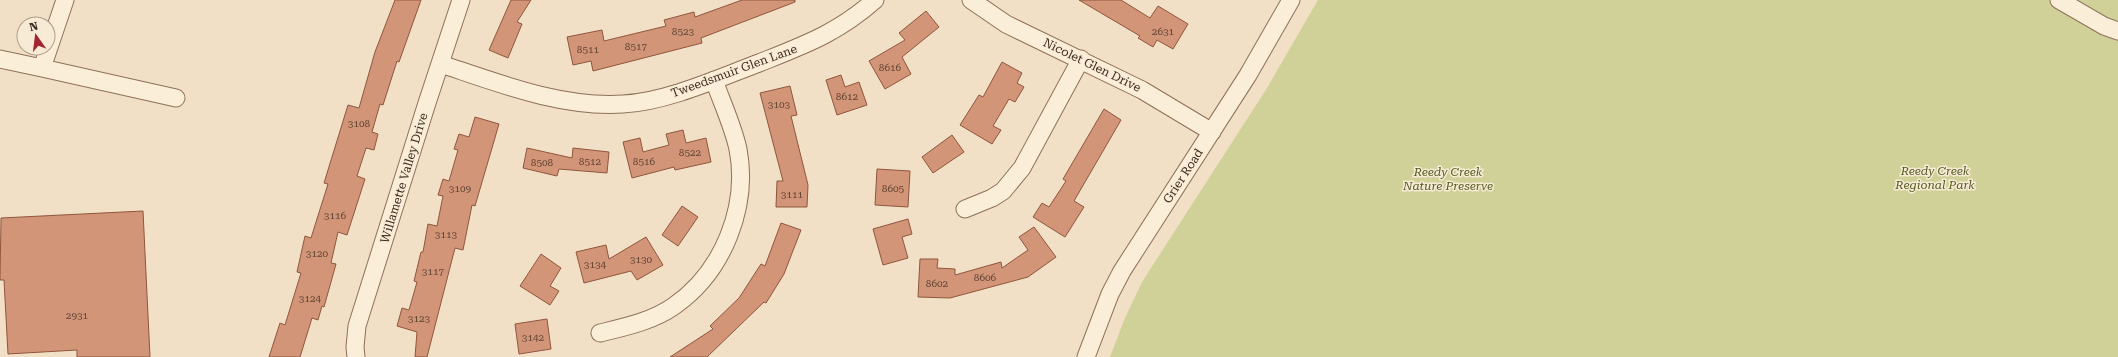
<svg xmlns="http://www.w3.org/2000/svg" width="2118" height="357" viewBox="0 0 2118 357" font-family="'Roboto Serif',serif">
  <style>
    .green { fill: #d0d198 }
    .building { fill: #d29578; stroke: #8f563d }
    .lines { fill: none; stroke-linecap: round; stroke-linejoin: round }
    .minor-casing { stroke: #8e7059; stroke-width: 19 }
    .minor { stroke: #fbeed9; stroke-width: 17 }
    .labels { text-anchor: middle; stroke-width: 3; stroke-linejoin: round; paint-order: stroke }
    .number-label { font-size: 10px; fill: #624534 }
    .street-label { font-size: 12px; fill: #3d2a1e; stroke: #f8ebd5 }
    .park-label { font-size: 12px; font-style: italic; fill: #525b23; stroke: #f8ebd5 }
  </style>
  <rect width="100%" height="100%" fill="#f1e0c5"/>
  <!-- green -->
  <path class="green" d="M1318,0H2118V357H1110L1125,318L1142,282L1267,88Z"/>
  <!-- building -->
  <path class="building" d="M395,0H421L399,62L397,61L383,105L380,104L372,132L378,134L374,150L366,148L357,176L365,179L347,235L338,232L331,263L336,264L324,307L322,306L318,320L312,318L300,357H269L280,323L285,325L301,273L297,272L305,236L311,238L328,184L324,183L348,105L359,108L375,52Z
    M511,0H531L517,22L522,24L508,58L489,50Z
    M742,0H795V2L701,38L702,43L593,71L591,61L573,65L567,37L602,30L604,41L666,26L664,20L694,12L695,17Z
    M1079,0H1121L1150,18L1158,6L1188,24L1173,49L1157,40L1153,47L1138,38L1140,36Z
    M926,11L939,27L902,57L911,74L885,89L869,61L905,40L899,33Z
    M1002,62L1022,73L1017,83L1024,87L1015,102L1009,99L993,126L1001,130L992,144L960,125L979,95L983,97Z
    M841,75L845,87L859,82L867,105L837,115L826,80Z
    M790,86L797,115L791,116L808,185L807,207H776L777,181H783L760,93Z
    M1104,109L1121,120L1074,201L1084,207L1065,237L1033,217L1042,203L1049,207L1066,181L1063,179Z
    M475,117L499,124L475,206L472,205L463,250L455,248L427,357H415L417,332L397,326L402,308L409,310L417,282L414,281L421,252H423L428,224L437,226L443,196L438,195L443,179L449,181L458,150L454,149L459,134L469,137Z
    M683,130L686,143L706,138L711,162L675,170L674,167L632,178L623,142L640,138L643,152L669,145L666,134Z
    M952,135L964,152L933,173L922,157Z
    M527,148L572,158L573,148L609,152L607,173L559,169L557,176L523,168Z
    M877,169L910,171L908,207L875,205Z
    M682,206L698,217L678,246L662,235Z
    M143,211L150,357H77V350L8,354L4,280H0L1,218Z
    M908,219L912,234L902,237L908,258L883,265L873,229Z
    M781,223L801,230L784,274L766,303L764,302L707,357H670L713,329L710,326L739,298L761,264L765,266Z
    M1034,227L1056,257L1028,277L950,298L918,297L920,259H938L937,268L955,269V275L1001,262L1002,268L1028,250L1019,237Z
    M646,237L663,265L637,280L631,271L584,283L576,252L606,245L609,259Z
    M541,254L561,268L550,286L559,291L550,305L520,286Z
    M547,319L551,349L519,354L515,324Z"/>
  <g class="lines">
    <!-- minor casing -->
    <g class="minor-casing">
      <path id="minor" d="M971,0L1006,24L1142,90L1212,132
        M2059,0L2104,26L2118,31
        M0,59L42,68L65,0
        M441,64C498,83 561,108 623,104C666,102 719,78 759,63C804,45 838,33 875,0
        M42,68L176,98
        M965,209L992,198L1003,191L1022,168L1081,59
        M600,333C625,327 653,321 674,306C723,272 749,207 738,149C733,126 722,103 714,80
        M356,357L355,347L357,326L427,103L461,0
        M1086,357L1110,294L1122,271L1248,75L1291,0"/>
    </g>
    <!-- minor -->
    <use href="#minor" class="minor"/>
  </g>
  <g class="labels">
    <!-- number labels -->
    <g class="number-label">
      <text x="683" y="35">8523</text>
      <text x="1163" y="35">2631</text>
      <text x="636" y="50">8517</text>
      <text x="588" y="53">8511</text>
      <text x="890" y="71">8616</text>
      <text x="847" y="100">8612</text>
      <text x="779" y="108">3103</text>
      <text x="359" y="127">3108</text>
      <text x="690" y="156">8522</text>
      <text x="590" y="165">8512</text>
      <text x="644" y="165">8516</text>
      <text x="542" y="166">8508</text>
      <text x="460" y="192">3109</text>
      <text x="893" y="192">8605</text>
      <text x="792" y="198">3111</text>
      <text x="335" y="219">3116</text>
      <text x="446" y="238">3113</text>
      <text x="317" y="257">3120</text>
      <text x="641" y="263">3130</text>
      <text x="595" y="268">3134</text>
      <text x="433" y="275">3117</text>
      <text x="985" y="281">8606</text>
      <text x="937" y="287">8602</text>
      <text x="310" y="302">3124</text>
      <text x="77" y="319">2931</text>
      <text x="419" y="322">3123</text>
      <text x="533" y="341">3142</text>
    </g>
    <!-- street labels -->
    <g class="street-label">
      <text transform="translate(1092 65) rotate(26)" y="4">Nicolet Glen Drive</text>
      <text transform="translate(734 71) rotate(-20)" y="4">Tweedsmuir Glen Lane</text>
      <text transform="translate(1183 176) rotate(-57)" y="4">Grier Road</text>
      <text transform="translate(404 178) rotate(-73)" y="4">Willamette Valley Drive</text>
    </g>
    <!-- park labels -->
    <g class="park-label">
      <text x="1935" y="175">Reedy Creek<tspan x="1935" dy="14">Regional Park</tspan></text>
      <text x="1448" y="176">Reedy Creek<tspan x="1448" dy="14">Nature Preserve</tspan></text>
    </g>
  </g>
  <!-- north arrow -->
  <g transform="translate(36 36) rotate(346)"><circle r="19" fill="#f8ebd5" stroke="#ad9e8c"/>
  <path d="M0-3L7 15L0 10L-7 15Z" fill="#a22532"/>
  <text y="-6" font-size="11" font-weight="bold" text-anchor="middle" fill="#3d2a1e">N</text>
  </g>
</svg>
